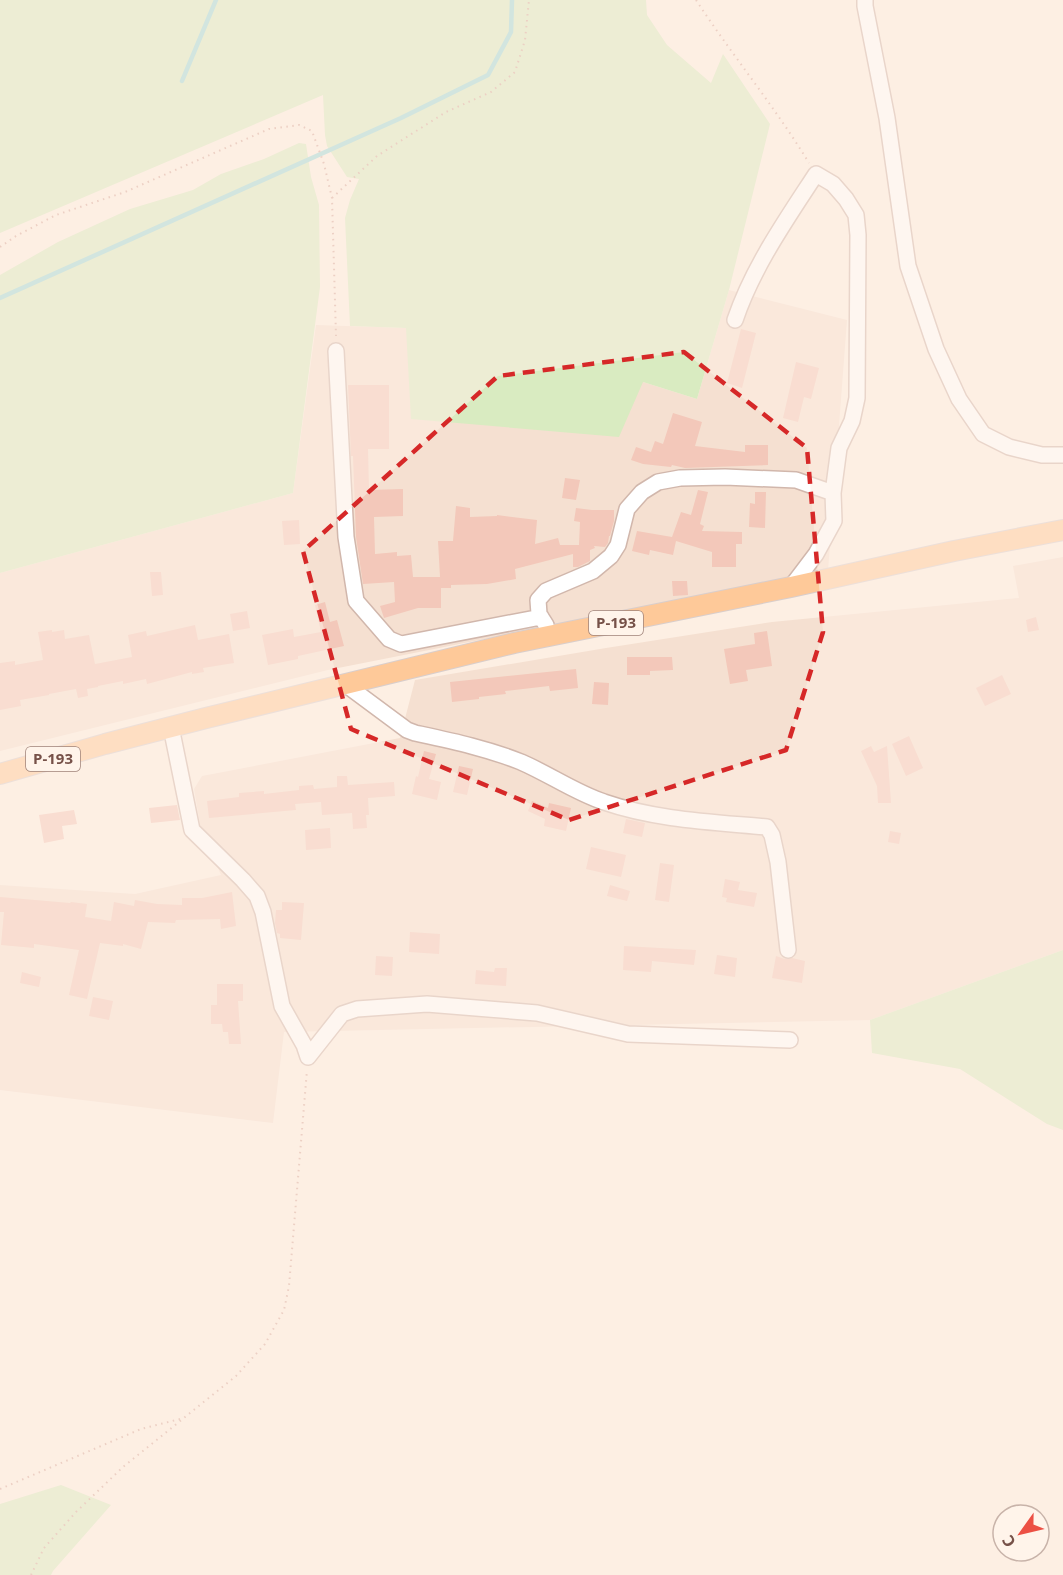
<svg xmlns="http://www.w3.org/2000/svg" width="1063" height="1575" viewBox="0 0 1063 1575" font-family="'Open Sans',sans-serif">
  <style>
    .residential { fill: #f5e0d1 }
    .green { fill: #d9ebc1 }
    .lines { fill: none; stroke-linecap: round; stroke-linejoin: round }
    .stream { stroke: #9dd9da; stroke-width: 4.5 }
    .building { fill: #f3c8ba }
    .minor-casing { stroke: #d1b7ac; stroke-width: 18 }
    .major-casing { stroke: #d9cecc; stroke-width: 22 }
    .path { stroke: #d8ab9d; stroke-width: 2; stroke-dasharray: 1.5 4.5; stroke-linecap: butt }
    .minor { stroke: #fff; stroke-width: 15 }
    .major { stroke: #fec999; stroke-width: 20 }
    .marked { fill: none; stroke: #d62828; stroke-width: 4.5; stroke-dasharray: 12 8; stroke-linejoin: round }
    .labels { text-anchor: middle; stroke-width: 6; stroke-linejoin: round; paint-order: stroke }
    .shield { fill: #fff4ea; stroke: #9f8279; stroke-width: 1.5 }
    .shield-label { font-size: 15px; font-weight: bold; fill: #765148 }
  </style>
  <rect width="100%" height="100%" fill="#fdefe3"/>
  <!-- residential -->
  <path class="residential" d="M729,290L847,320L828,571L328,670L0,751V573L293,493L316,325L406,328L643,382L697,399Z
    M1063,557V950L870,1020L284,1032L273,1123L0,1090V885L135,894L221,875L201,830L194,789L202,776L400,738L415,680L606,648L772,622L1019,598L1013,566Z"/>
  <!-- green -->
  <path class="green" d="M0,0H646L647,15L667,45L711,83L723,54L770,124L729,290L697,399L643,382L619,437L411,419L406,328L350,326L345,218L350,200L359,179L347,177L327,146L325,135L323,95L0,233Z
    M299,143L306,144L311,177L319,205L320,287L293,493L0,573V275L58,242L130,209L193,190L221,174L264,159Z
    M1063,950V1130L1047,1124L960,1069L872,1053L870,1020Z
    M61,1485L111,1505L53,1571L51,1575H0V1504Z"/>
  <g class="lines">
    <!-- stream -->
    <path class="stream" d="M182,81L216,0
      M0,298L401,118L488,75L511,32L512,0"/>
  </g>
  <!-- building -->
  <path class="building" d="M741,329L756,333L742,388L727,383Z
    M796,362L819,368L811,399L804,397L798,422L783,418Z
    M348,385H389V449H368L369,490L403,489V516L374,517L375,554L397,552V556L411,555L413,577H440L438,541H453L456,506L470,508V517L497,516V515L537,520L535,544L558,538L560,545H579L580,522L574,521L576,508L592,510H614V521L610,536H609L608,543L605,547L594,546L595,548L590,550V561L578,567H573V554L515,569L516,579L487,584L451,585V588H441V608H418L384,618L380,606L395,602L394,582L363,584L356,537L353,456H351Z
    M673,413L702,422L695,446L745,452V445H768V465L685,468L672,465L671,467L643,464L631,460L636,447L651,452L655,441L663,444Z
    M565,478L580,480L576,500L562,498Z
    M698,490L708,492L700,524L704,526L702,531L742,532V544H736V567H712V552L676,541L673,555L650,550L649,555L632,551L637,531L672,537L681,512L691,515Z
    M755,492H766L765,528L749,527L750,503L755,504Z
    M299,520L300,544L284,545L282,521Z
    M150,572H161L163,595L152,596Z
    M672,581H687L688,595L673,596Z
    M325,602L330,622L337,620L344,646L298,656V659L268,665L262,635L293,629L294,637L321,632L315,605Z
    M247,611L250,628L233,631L230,614Z
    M1036,617L1039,630L1028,632L1026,620Z
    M195,625L198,640L229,634L234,663L203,668L204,672L192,674V672L147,684L146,679L123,684V681L98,686V687L87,689L88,696L78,698L76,689L49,694V695L20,700L21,706L0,710V663L15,661V665L43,660L38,632L52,630V632L64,630L65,639L89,635L95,664L132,657L128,635L146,631L147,636Z
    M767,631L772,666L746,670L748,681L730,684L724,649L755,644L754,633Z
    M627,657H672L673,670L650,671V675H627Z
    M576,669L578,688L550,691L549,686L505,691L506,694L479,697V699L452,702L450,682Z
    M1002,675L1011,694L985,706L976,688Z
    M594,682L609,683L608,705L592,704Z
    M909,736L923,768L906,776L892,744Z
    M871,746L874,752L887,746L891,803H878L877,786L861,751Z
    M424,751L436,754L429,779L441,782L437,800L412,794L416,776L418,777Z
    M459,766L473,769L467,795L453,792Z
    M337,776H347L348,785L394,782L395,796L368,798L369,815H366L367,828L353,829L352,813L322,815L321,802L295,804L296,810L209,818L207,801L239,797V793L264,791V794L299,790V786L313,785L314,789L337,787Z
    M532,801L548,808L549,803L571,808L566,831L544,826L545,819L528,811Z
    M177,805L180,820L151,823L149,808Z
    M74,810L77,824L62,826L64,839L44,843L39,815Z
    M626,819L645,823L642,837L623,833Z
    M330,828L331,848L306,850L305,830Z
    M890,831L901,833L899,844L888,842Z
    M591,847L626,855L621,877L586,869Z
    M660,863L674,865L669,902L655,900Z
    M725,879L740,882L738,890L757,893L754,907L726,902L727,898L722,897Z
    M610,885L630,891L627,901L607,896Z
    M232,892L236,926L221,929L220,919L176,920L175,923L148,922L141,949L123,944V946L100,943L87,999L69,995L79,950L34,944V948L1,945L4,912H0V897L70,903L71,902L87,904L85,917L111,921L114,902L134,906L135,900L157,904L182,905V898H202Z
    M282,902L304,903L301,940L280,938V934L277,933L275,923L276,910H282Z
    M410,932L440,934L439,954L409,952Z
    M624,946L696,950L694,965L652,961L651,972L623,970Z
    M717,955L737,958L735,977L714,974Z
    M376,956L393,957L392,976L375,975Z
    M776,956L785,959L792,958L805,961L802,983L772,978Z
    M495,968H507L506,986L475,984L476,970L494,972Z
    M22,972L41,977L39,987L20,983Z
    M217,984H243V1001H238L241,1044H229L228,1032H223L222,1024H211V1005H217Z
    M93,997L113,1001L109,1020L89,1016Z"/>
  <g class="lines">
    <!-- minor casing -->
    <g class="minor-casing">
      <path id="minor" d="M865,0V6L887,118L908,266L936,349L959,399L983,434L1009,447L1042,455H1063
        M735,320C753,267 786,220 816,174L833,184L846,199L856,215L858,235L857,398L852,421L839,448L833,493L834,521L816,554L791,587
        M336,351L346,537L356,601L389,639L401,644L541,617
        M546,625L539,614L538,600L546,591L593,571L611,556L618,545L627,509L642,492L658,482L680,478L725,477L796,480L833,493
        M345,684L407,730L415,733C452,741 486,748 521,762C549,774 576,793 604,802C656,820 713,822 767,827L772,835L778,862L788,950
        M171,727L192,830L243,880L257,896L263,912L282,1006L304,1045L308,1057
        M308,1057L342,1014L357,1009L427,1004L537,1013L628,1034L790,1040"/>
    </g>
    <!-- major casing -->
    <g class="major-casing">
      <path id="major" d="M0,774L105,744L206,718L514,643L791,587L954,551L1063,530"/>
    </g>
    <!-- path -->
    <path class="path" d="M696,0C732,55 775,107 809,163
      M332,198L377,156L446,112L491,92L515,72L525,40L529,0
      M0,247L16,236L56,215L125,192L269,129L299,125L312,131L324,164L332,198L336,336
      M0,1489L141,1429L180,1419
      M31,1575L44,1548L76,1512L123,1467L236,1376L265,1344L284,1310L289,1286L307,1070"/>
    <!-- minor -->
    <use href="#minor" class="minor"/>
    <!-- major -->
    <use href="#major" class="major"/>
  </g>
  <!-- marked area -->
  <path d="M0 0H1063V1575H0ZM684,352L807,448L823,632L786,750L569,820L351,729L303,551L498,376Z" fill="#fdefe3" fill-opacity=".55" fill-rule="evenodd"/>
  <path class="marked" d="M684,352L807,448L823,632L786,750L569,820L351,729L303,551L498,376Z"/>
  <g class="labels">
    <!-- shield labels -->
    <g class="shield">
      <rect x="589" y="611" width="54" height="24" rx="4.5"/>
      <rect x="26" y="747" width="54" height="24" rx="4.5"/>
    </g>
    <g class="shield-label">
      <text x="616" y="628">Р-193</text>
      <text x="53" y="764">Р-193</text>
    </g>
  </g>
  <!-- north arrow -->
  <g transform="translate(1021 1533) rotate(236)"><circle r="28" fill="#fff4ea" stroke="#c8b3a9" stroke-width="1.5"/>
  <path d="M0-4.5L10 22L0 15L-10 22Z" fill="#ec5044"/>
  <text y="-9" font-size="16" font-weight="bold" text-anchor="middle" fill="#765148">С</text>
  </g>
</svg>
